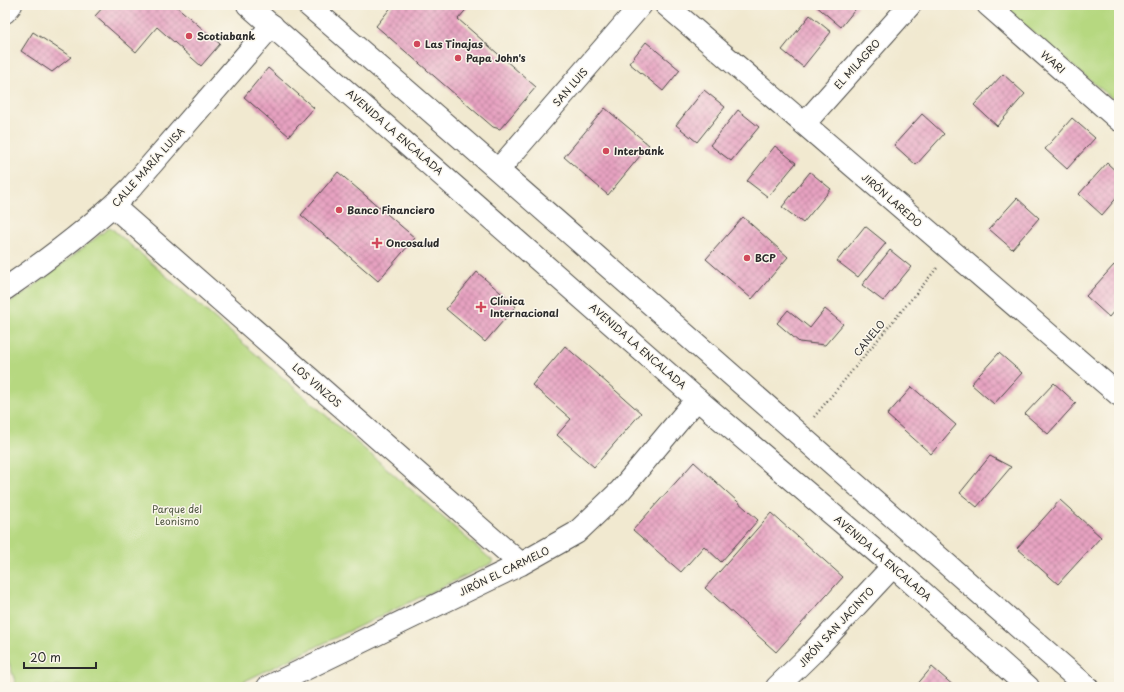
<svg xmlns="http://www.w3.org/2000/svg" width="1124" height="692" viewBox="0 0 1124 692" font-family="'Playpen Sans',sans-serif">
  <style>
    .green { fill: #b6d880; stroke: #708256 }
    .building { fill: url(#building-cross-hatch) }
    .lines { fill: none; stroke-linecap: round; stroke-linejoin: round }
    .minor-casing { stroke: #494844; stroke-width: 24 }
    .secondary-casing { stroke: #494844; stroke-width: 24 }
    .path { stroke: #494844; stroke-width: 2.5; stroke-dasharray: 1 3; stroke-linecap: butt }
    .minor { stroke: #fff; stroke-width: 22 }
    .secondary { stroke: #fff; stroke-width: 22 }
    .poi-dot { fill: #d1495b; stroke: #fbf7ec; stroke-width: 1.5 }
    .labels { text-anchor: middle; stroke-width: 3; stroke-linejoin: round; paint-order: stroke }
    .poi-label { font-size: 10px; font-weight: bold; fill: #2b2b2b; stroke: #fbf7ec; text-anchor: start }
    .street-label { font-size: 10px; fill: #2b2b2b; stroke: #fbf7ec }
    .park-label { font-size: 10px; fill: #4e5640; stroke: #fbf7ec }
  </style>
  <defs>
    <pattern id="building-cross-hatch" width="8" height="8" patternUnits="userSpaceOnUse"><rect width="8" height="8" fill="#e7a2c1"/><path d="M0 0l8 8M0 8l8-8" fill="none" stroke="#bb849d"/></pattern>
  </defs>
  <rect width="100%" height="100%" fill="#fbf7ec"/>
  <filter id="ink" filterUnits="userSpaceOnUse"><feTurbulence type="fractalNoise" baseFrequency=".025" numOctaves="2"/><feDisplacementMap in="SourceGraphic" scale="8" xChannelSelector="R" yChannelSelector="G"/><feConvolveMatrix kernelMatrix="1 2 1 2 8 2 1 2 1" color-interpolation-filters="sRGB"/></filter>
  <filter id="wash" filterUnits="userSpaceOnUse"><feTurbulence type="fractalNoise" baseFrequency=".012" numOctaves="4" result="noise"/><feDisplacementMap in="SourceGraphic" scale="16" xChannelSelector="R" yChannelSelector="G"/><feGaussianBlur stdDeviation="0.9" result="paint"/><feColorMatrix in="noise" values="0 0 0 0 0 0 0 0 0 0 0 0 0 0 0 0 0 1.4 0 .05"/><feComposite in="paint" operator="in"/></filter>
  <g filter="url(#wash)">
    <rect width="100%" height="100%" fill="#f1e9d0"/>
    <!-- green -->
    <path class="green" d="M1000,5H1119V104Z
      M110,227L494,562L232,687H17L5,651V305L24,294Z"/>
    <g id="blocks">
      <!-- building -->
      <path class="building" d="M105,5H175L220,44L201,66L157,27L136,52L95,16Z
        M393,5H470L458,19L536,87L500,129L493,127L376,26Z
        M815,5H857L858,6L841,27Z
        M810,15L831,32L803,67L782,50Z
        M33,32L71,57L52,72L21,51Z
        M646,42L680,70L663,91L629,63Z
        M268,68L314,108L289,136L244,97Z
        M1003,74L1025,94L997,126L974,105Z
        M704,90L725,107L697,142L676,125Z
        M605,108L649,145L608,195L564,157Z
        M738,110L759,127L731,161L710,145Z
        M922,114L944,134L916,165L894,145Z
        M1072,118L1095,138L1067,169L1045,149Z
        M775,146L796,163L768,197L747,181Z
        M1107,163L1119,174V195L1102,215L1079,194Z
        M338,172L415,238L378,281L301,215Z
        M810,172L831,189L803,223L782,207Z
        M1017,198L1039,218L1012,249L989,229Z
        M743,217L788,257L752,299L706,259Z
        M865,226L886,243L858,277L837,261Z
        M890,250L911,267L883,301L862,285Z
        M1114,265L1119,270V305L1109,317L1086,296Z
        M477,272L516,306L485,342L446,309Z
        M825,309L843,324L825,345L799,342L777,323L788,310L810,328Z
        M565,346L641,413L594,467L557,435L571,419L532,385Z
        M999,353L1022,373L994,404L971,384Z
        M1054,383L1076,403L1048,434L1025,414Z
        M912,387L956,425L931,454L887,415Z
        M990,456L1011,467L977,507L960,493Z
        M694,462L758,520L721,562L704,546L681,572L633,530Z
        M1060,500L1101,537L1058,584L1017,548Z
        M771,513L843,577L776,652L705,588Z
        M932,667L955,687H915Z"/>
    </g>
  </g>
  <g filter="url(#ink)">
    <use href="#blocks" fill-opacity="0" stroke="#494844" stroke-width="1"/>
    <g class="lines">
      <!-- minor casing -->
      <g class="minor-casing">
        <path id="minor" d="M666,5L1119,395
          M988,5L1119,120
          M5,12L11,5
          M804,124L910,5
          M499,169L641,5
          M113,206L521,564
          M5,289C50,258 93,226 131,188L272,25
          M268,687L521,564L576,533L620,491L697,399
          M777,687L812,653L893,566"/>
      </g>
      <!-- secondary casing -->
      <g class="secondary-casing">
        <path id="secondary" d="M248,5L697,399L893,566L1028,687
          M308,5C570,231 827,460 1087,687"/>
      </g>
      <!-- path -->
      <path class="path" d="M814,417L937,268"/>
      <!-- minor -->
      <use href="#minor" class="minor"/>
      <!-- secondary -->
      <use href="#secondary" class="secondary"/>
    </g>
  </g>
  <!-- markers -->
  <g class="poi-dot">
    <circle cx="189" cy="36" r="4"/>
    <circle cx="417" cy="44" r="4"/>
    <circle cx="458" cy="58" r="4"/>
    <circle cx="606" cy="151" r="4"/>
    <circle cx="339" cy="210" r="4"/>
    <path d="M375 237h4v4h4v4h-4v4h-4v-4h-4v-4h4z"/>
    <circle cx="747" cy="258" r="4"/>
    <path d="M479 301h4v4h4v4h-4v4h-4v-4h-4v-4h4z"/>
  </g>
  <g class="labels">
    <!-- poi labels -->
    <g class="poi-label">
      <text x="197" y="40">Scotiabank</text>
      <text x="425" y="48">Las Tinajas</text>
      <text x="466" y="62">Papa John's</text>
      <text x="614" y="155">Interbank</text>
      <text x="347" y="214">Banco Financiero</text>
      <text x="386" y="247">Oncosalud</text>
      <text x="755" y="262">BCP</text>
      <text x="490" y="305">Clínica<tspan x="490" dy="12">Internacional</tspan></text>
    </g>
    <!-- street labels -->
    <g class="street-label">
      <text transform="translate(1053 62) rotate(41)" y="4">WARI</text>
      <text transform="translate(857 64) rotate(-48)" y="4">EL MILAGRO</text>
      <text transform="translate(570 87) rotate(-49)" y="4">SAN LUIS</text>
      <text transform="translate(395 132) rotate(41)" y="4">AVENIDA LA ENCALADA</text>
      <text transform="translate(148 167) rotate(-48)" y="4">CALLE MARÍA LUISA</text>
      <text transform="translate(892 200) rotate(41)" y="4">JIRÓN LAREDO</text>
      <text transform="translate(869 338) rotate(-51)" y="4">CANELO</text>
      <text transform="translate(638 346) rotate(41)" y="4">AVENIDA LA ENCALADA</text>
      <text transform="translate(317 385) rotate(41)" y="4">LOS VINZOS</text>
      <text transform="translate(883 558) rotate(41)" y="4">AVENIDA LA ENCALADA</text>
      <text transform="translate(504 571) rotate(-26)" y="4">JIRÓN EL CARMELO</text>
      <text transform="translate(836 627) rotate(-47)" y="4">JIRÓN SAN JACINTO</text>
    </g>
    <!-- park labels -->
    <g class="park-label">
      <text x="177" y="513">Parque del<tspan x="177" dy="12">Leonismo</tspan></text>
    </g>
  </g>
  <!-- margin -->
  <rect width="1124" height="692" fill="none" stroke="#fbf7ec" stroke-width="20"/>
  <!-- scale -->
  <path d="M24 662v6h72v-6" fill="none" stroke="#2b2b2b" stroke-width="2"/>
  <text x="30" y="662" font-size="12" fill="#2b2b2b" stroke="#fbf7ec" stroke-width="3" paint-order="stroke">20 m</text>
</svg>
